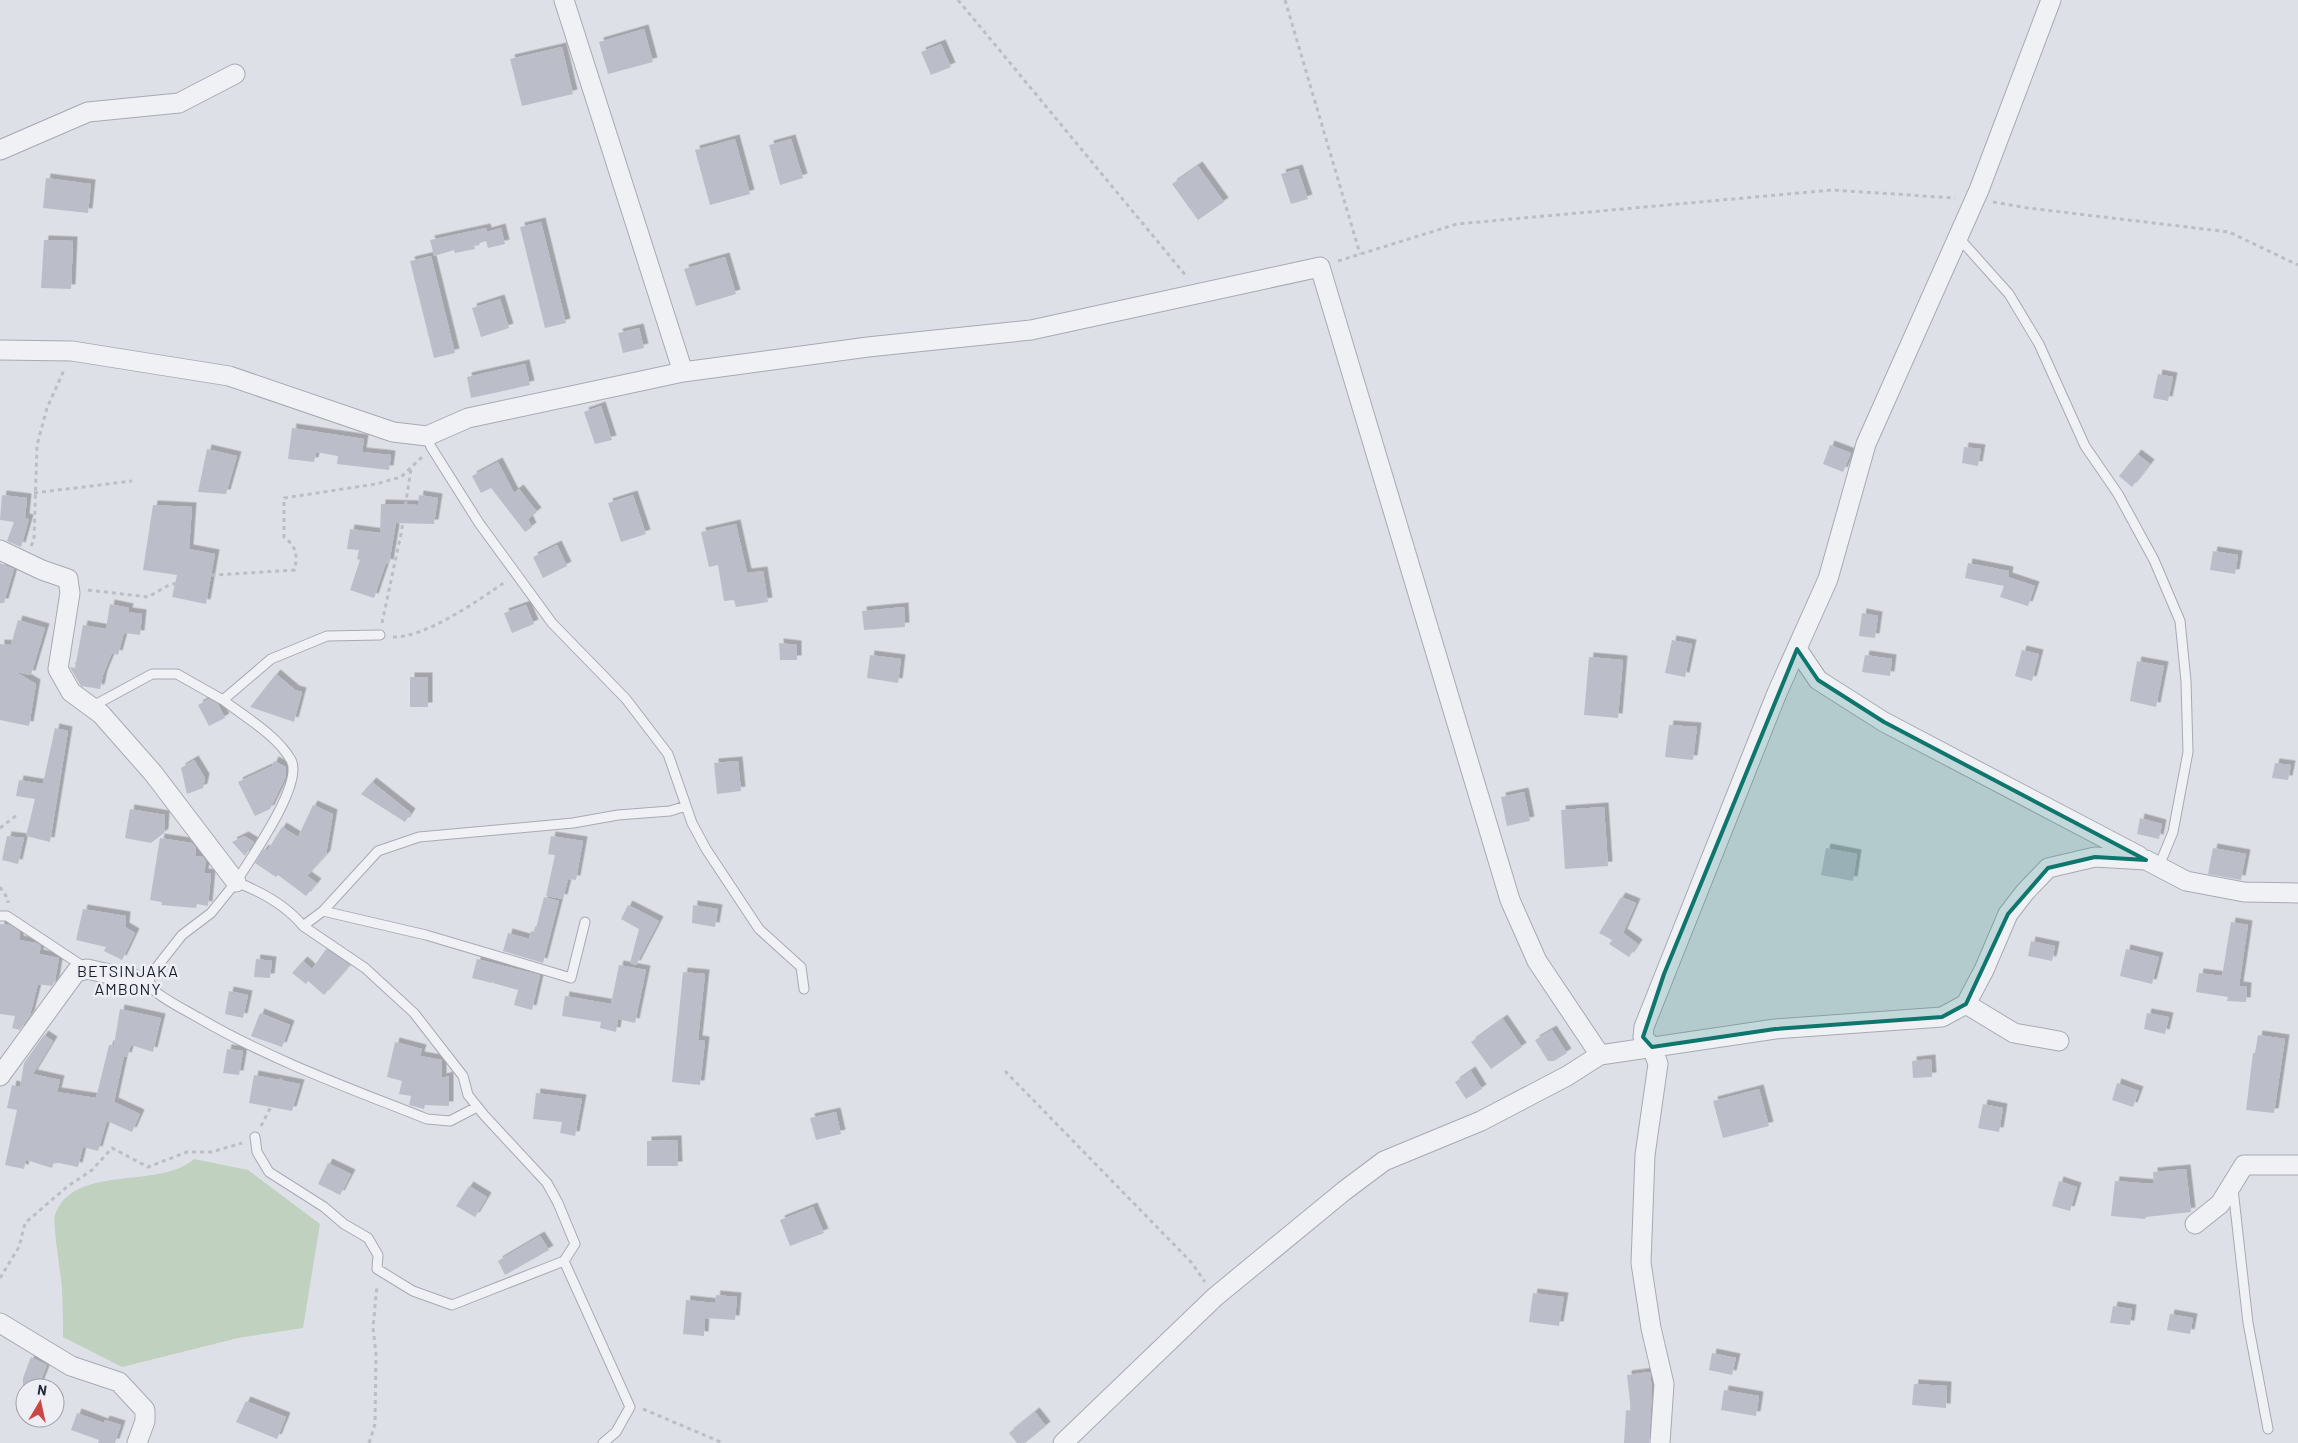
<svg xmlns="http://www.w3.org/2000/svg" width="2298" height="1443" viewBox="0 0 2298 1443" font-family="Barlow,sans-serif">
  <style>
    .green { fill: #c0d1bf }
    .building { fill: #bbbec9; filter: url(#shadow) }
    .lines { fill: none; stroke-linecap: round; stroke-linejoin: round }
    .service-casing { stroke: #a7aab4; stroke-width: 11 }
    .minor-casing { stroke: #a7aab4; stroke-width: 21 }
    .path { stroke: #bcbec5; stroke-width: 3; stroke-dasharray: 4 4; stroke-linecap: butt }
    .service { stroke: #f0f1f5; stroke-width: 9 }
    .minor { stroke: #f0f1f5; stroke-width: 19 }
    .marked { fill: #0f766e; fill-opacity: 0.2; stroke: #0f766e; stroke-width: 4; stroke-linejoin: round }
    .labels { text-anchor: middle; stroke-width: 5; stroke-linejoin: round; paint-order: stroke }
    .quarter-label { font-size: 16px; letter-spacing: 1px; fill: #1a1d2e; stroke: #edeff5 }
  </style>
  <defs>
    <filter id="shadow"><feDropShadow dx="4.5" dy="-4.5" stdDeviation="0" flood-color="#0004"/></filter>
  </defs>
  <rect width="100%" height="100%" fill="#dee0e7"/>
  <!-- green -->
  <path class="green" d="M194,1159L248,1170L320,1224L303,1328L238,1338L122,1367L63,1337C63,1322 63,1306 62,1291C62,1278 52,1224 55,1215C73,1163 160,1190 194,1159Z"/>
  <!-- building -->
  <path class="building" d="M644,29L653,62L608,74L599,42Z
    M941,44L951,67L931,75L921,52Z
    M562,47L573,94L522,106L510,59Z
    M735,139L750,194L710,205L695,150Z
    M791,139L803,178L780,185L769,145Z
    M1198,166L1224,202L1198,220L1172,184Z
    M1298,169L1308,199L1291,204L1281,174Z
    M46,178L91,184L88,213L43,208Z
    M541,222L566,323L545,328L520,227Z
    M486,228L487,232L501,228L505,244L488,248L486,241L474,245L475,249L455,253L454,250L434,256L430,240Z
    M44,240L73,241L71,289L41,288Z
    M431,256L455,353L434,358L410,261Z
    M725,257L736,294L696,306L684,269Z
    M500,299L509,328L481,337L472,308Z
    M639,328L644,348L623,353L618,333Z
    M525,364L530,385L471,398L467,377Z
    M2158,374L2173,377L2168,401L2153,398Z
    M601,406L612,440L595,444L584,412Z
    M292,428L364,439L362,452L391,455L389,470L337,464L338,456L316,452L314,462L288,459Z
    M1830,445L1851,453L1843,472L1823,464Z
    M1964,447L1981,449L1978,466L1962,463Z
    M207,449L237,456L226,494L198,492Z
    M2137,454L2150,464L2132,487L2119,476Z
    M498,462L514,493L519,489L537,512L528,519L532,527L525,532L491,488L481,493L472,476Z
    M2,495L27,498L25,518L29,519L21,547L7,541L14,522L0,520Z
    M419,495L438,498L434,524L396,523L389,564L386,563L374,598L350,590L360,560L357,559L359,550L347,549L350,529L380,533L381,504L418,505Z
    M633,495L646,534L621,542L608,503Z
    M153,505L192,507L189,549L215,554L206,604L172,597L177,575L143,570Z
    M736,524L747,573L763,571L768,602L736,607L734,600L724,601L718,565L709,567L701,532Z
    M557,545L567,566L543,578L533,557Z
    M2213,551L2238,555L2235,574L2210,570Z
    M0,563L14,569L4,603H0Z
    M1968,563L2009,571L2008,577L2035,586L2028,606L2000,597L2004,586L1965,578Z
    M110,604L129,608L128,612L142,614L140,635L124,633L118,655L112,653L103,675L100,689L81,686L70,667L75,668L83,625L106,629Z
    M526,605L534,624L512,633L504,613Z
    M904,607L905,627L864,630L862,611Z
    M1862,613L1878,616L1875,638L1859,636Z
    M18,620L45,628L31,675L16,672L36,684L29,726L0,720V644L11,645Z
    M1672,640L1692,644L1685,677L1665,673Z
    M779,643L797,645V660H780Z
    M2022,650L2039,654L2032,681L2015,676Z
    M870,655L901,659L898,683L867,678Z
    M1865,655L1892,659L1890,676L1862,672Z
    M1589,657L1623,660L1618,718L1584,715Z
    M2137,661L2164,666L2156,707L2130,701Z
    M276,674L295,690L302,692L294,722L250,707Z
    M410,677H428V707H410Z
    M209,699L218,704L225,718L209,726L198,705Z
    M1669,725L1697,727L1693,760L1665,757Z
    M55,728L68,731L50,842L26,836L35,799L16,796L19,780L43,784Z
    M194,760L205,778L203,788L187,794L181,768Z
    M274,761L286,767V776L270,809L255,816L238,782L272,766Z
    M738,761L741,791L717,794L714,763Z
    M2275,763L2291,765L2288,780L2272,778Z
    M372,782L411,813L405,822L361,794Z
    M1524,792L1530,821L1507,826L1501,797Z
    M313,805L333,814L326,855L307,876L317,883L306,896L278,875L276,877L255,863L264,849L267,851L282,827L298,837Z
    M1604,807L1608,866L1565,869L1561,810Z
    M130,809L165,815L164,833L151,843L125,838Z
    M2140,818L2162,824L2159,839L2137,834Z
    M7,836L24,838L18,864L2,860Z
    M244,836L254,842L245,856L232,842Z
    M551,836L583,841L576,880L568,879L563,899L546,896L555,855L548,854Z
    M160,838L192,843L196,848L195,856L203,857L206,862L204,873L211,874L208,906L197,904L196,908L161,905L162,902L150,900Z
    M1826,848L1857,854L1853,881L1821,875Z
    M2213,848L2246,854L2241,880L2208,874Z
    M544,897L559,901L543,963L503,951L508,933L529,939L531,931L535,932Z
    M1621,897L1636,903L1623,933L1638,944L1629,957L1609,944L1612,940L1599,933Z
    M628,905L659,921L636,965L630,963L639,929L621,919Z
    M693,905L718,909L715,927L692,923Z
    M83,909L126,916L125,927L135,933L122,960L104,951L106,947L76,940Z
    M2231,922L2248,925L2239,986L2247,987L2246,1002L2227,1001L2228,997L2196,992L2199,973L2222,976Z
    M0,924L10,925L20,932L19,940L36,943L41,946L39,954L59,958L55,981L52,986L38,984L30,1015L20,1030L12,1028L15,1016L0,1014Z
    M2031,941L2055,946L2052,961L2028,956Z
    M326,949L350,965L324,995L308,981L306,984L292,973L303,961L312,969Z
    M2126,949L2159,957L2152,984L2120,976Z
    M256,959L272,961L270,978L254,977Z
    M477,959L540,975L532,1010L514,1005L518,990L493,983V981L492,983L472,978Z
    M619,965L646,970L635,1023L618,1019L616,1032L600,1028L601,1022L562,1016L565,996L611,1004Z
    M683,972L705,974L698,1040L705,1041L700,1085L672,1082Z
    M229,991L248,995L243,1018L225,1014Z
    M120,1009L161,1018L153,1052L131,1045L127,1057L124,1056L114,1102L140,1114L132,1132L107,1121L98,1151L83,1147L78,1167L54,1162L52,1168L26,1160L24,1169L5,1165L17,1110L7,1108L12,1085L20,1087L24,1063L44,1035L53,1041L33,1074L60,1080L57,1092L96,1098L109,1045H114Z
    M260,1013L290,1025L282,1047L251,1036Z
    M2147,1013L2169,1017L2165,1034L2144,1029Z
    M1503,1019L1522,1047L1491,1069L1471,1042Z
    M1552,1030L1567,1053L1554,1061H1548L1535,1040Z
    M2258,1035L2285,1039L2274,1113L2246,1110L2253,1053H2255Z
    M395,1042L422,1049L420,1056L442,1060V1078L449,1076V1106L425,1105L424,1109L409,1105L411,1096L399,1094L402,1081L387,1077Z
    M227,1049L243,1051L239,1075L223,1073Z
    M1931,1059L1932,1077L1913,1078L1912,1061Z
    M1471,1071L1482,1089L1466,1099L1455,1082Z
    M254,1075L300,1084L292,1111L249,1103Z
    M2117,1083L2139,1091L2133,1107L2112,1100Z
    M1759,1089L1769,1126L1723,1138L1713,1101Z
    M536,1093L582,1099L575,1136L560,1133L562,1122L533,1119Z
    M1983,1104L2003,1108L1999,1132L1978,1128Z
    M836,1112L841,1134L816,1140L810,1118Z
    M677,1140L678,1166H647V1141Z
    M328,1163L351,1174L340,1195L318,1184Z
    M2186,1169L2191,1212L2146,1217L2145,1219L2111,1216L2115,1181L2154,1184L2153,1172Z
    M2059,1181L2077,1187L2070,1211L2052,1206Z
    M469,1186L487,1197L475,1217L456,1206Z
    M813,1207L824,1233L790,1246L780,1220Z
    M540,1236L549,1250L505,1275L498,1261Z
    M1533,1293L1564,1297L1559,1326L1529,1322Z
    M716,1295L737,1297L735,1320L705,1318L704,1336L683,1334L686,1300L715,1303Z
    M2113,1306L2132,1309L2130,1325L2110,1323Z
    M2170,1314L2193,1318L2190,1334L2167,1330Z
    M1712,1353L1736,1358L1732,1375L1709,1370Z
    M31,1357L47,1365L38,1388H23V1378Z
    M1650,1372L1652,1390L1649,1443H1624L1626,1410L1631,1411L1627,1375Z
    M1914,1384L1947,1386L1946,1408L1912,1405Z
    M1724,1390L1759,1396L1756,1416L1721,1410Z
    M246,1401L286,1417L277,1439L236,1422Z
    M1035,1412L1046,1426L1025,1443H1017L1009,1433Z
    M77,1413L104,1423L105,1420L121,1425L115,1443H98L99,1440L71,1430Z"/>
  <g class="lines">
    <!-- service casing -->
    <g class="service-casing">
      <path id="service" d="M1958,237L2009,294L2039,344L2085,446L2118,494L2154,560L2180,621L2186,681L2188,752L2173,832L2159,866
        M427,436L431,447L479,523L552,623L626,699L668,754L692,823L706,849L759,929L801,967L804,989
        M93,706L152,674H177L223,700
        M236,882C250,859 304,784 291,760C277,735 245,717 223,700L271,659L327,636L380,635
        M323,911L426,935L571,978L585,922
        M0,916H7L87,969
        M477,1107L450,1121L427,1119C349,1088 271,1060 199,1018C180,1007 160,998 145,982L182,935L211,913L236,882C262,892 286,905 303,926L323,911L378,851L419,837L573,823L618,815L670,811L686,806
        M255,1137L257,1152L269,1172L324,1207L344,1224L368,1238L378,1255L377,1269L413,1291L452,1305L564,1261L575,1244L558,1203L547,1183L484,1115L468,1095L463,1076L414,1013L365,968L303,926
        M2233,1189L2248,1323L2268,1429
        M564,1261L630,1407L616,1432L603,1443"/>
    </g>
    <!-- minor casing -->
    <g class="minor-casing">
      <path id="minor" d="M564,0L683,372
        M0,150L88,112L179,103L235,74
        M0,350L72,351L229,376L393,432L427,436L468,418L683,372L868,347L1031,330L1320,267L1510,900L1537,961L1600,1055
        M0,550L42,570L68,579L70,593L58,669L71,692L101,714L153,773L236,882
        M1797,649L1818,680L1884,722L2139,856
        M1966,1004L2014,1033L2059,1041
        M0,1076L76,972L87,969L145,982
        M2195,1224L2220,1204L2244,1165H2298
        M0,1323L71,1366L119,1382L145,1410V1421L137,1443
        M1063,1443L1215,1297L1344,1191L1384,1161L1481,1121L1567,1076L1600,1055L1775,1029L1942,1017L1966,1004L1984,970L2008,914L2025,892L2048,868L2095,857L2146,860L2186,881L2244,892L2298,893
        M1660,1443L1664,1384L1651,1328L1641,1263L1645,1155L1658,1064L1652,1047L1643,1037L1644,1027L1777,693L1828,579L1866,444L1979,190L2051,0"/>
    </g>
    <!-- path -->
    <path class="path" d="M958,0L1187,277
      M1285,0L1360,254
      M1993,202L2028,208L2229,232L2298,265
      M1338,261L1457,224L1832,190L1955,198
      M34,493L132,481
      M31,546L34,540L37,445L47,408L64,370
      M88,590L148,597L169,585L214,575L295,570C297,554 297,547 284,537V498L376,484L401,477L422,457
      M382,623L401,534L411,469
      M393,637C425,638 479,600 505,582
      M0,828L17,815
      M0,887L8,899V903
      M1005,1071L1191,1262L1205,1282
      M261,1126L277,1095L282,1075
      M0,1278L19,1247L25,1223L68,1186L92,1170L112,1148L148,1167L187,1152H211L242,1143
      M643,1409L723,1443
      M369,1443L375,1424L376,1354L373,1328L377,1285"/>
    <!-- service -->
    <use href="#service" class="service"/>
    <!-- minor -->
    <use href="#minor" class="minor"/>
  </g>
  <!-- marked area -->
  <path class="marked" d="M1797,649L1818,680L1884,722L2146,860L2095,857L2048,868L2008,914L1966,1004L1942,1017L1775,1029L1652,1047L1643,1037L1664,974Z"/>
  <g class="labels">
    <!-- quarter labels -->
    <g class="quarter-label">
      <text x="128" y="977">BETSINJAKA<tspan x="128" dy="18">AMBONY</tspan></text>
    </g>
  </g>
  <!-- north arrow -->
  <g transform="translate(40 1403) rotate(9)"><circle r="24" fill="#edeff5" stroke="#9ea1ab"/>
  <path d="M0-4L9 19L0 12L-9 19Z" fill="#ca4745"/>
  <text y="-8" font-size="14" font-weight="bold" text-anchor="middle" fill="#272c3d">N</text>
  </g>
</svg>
